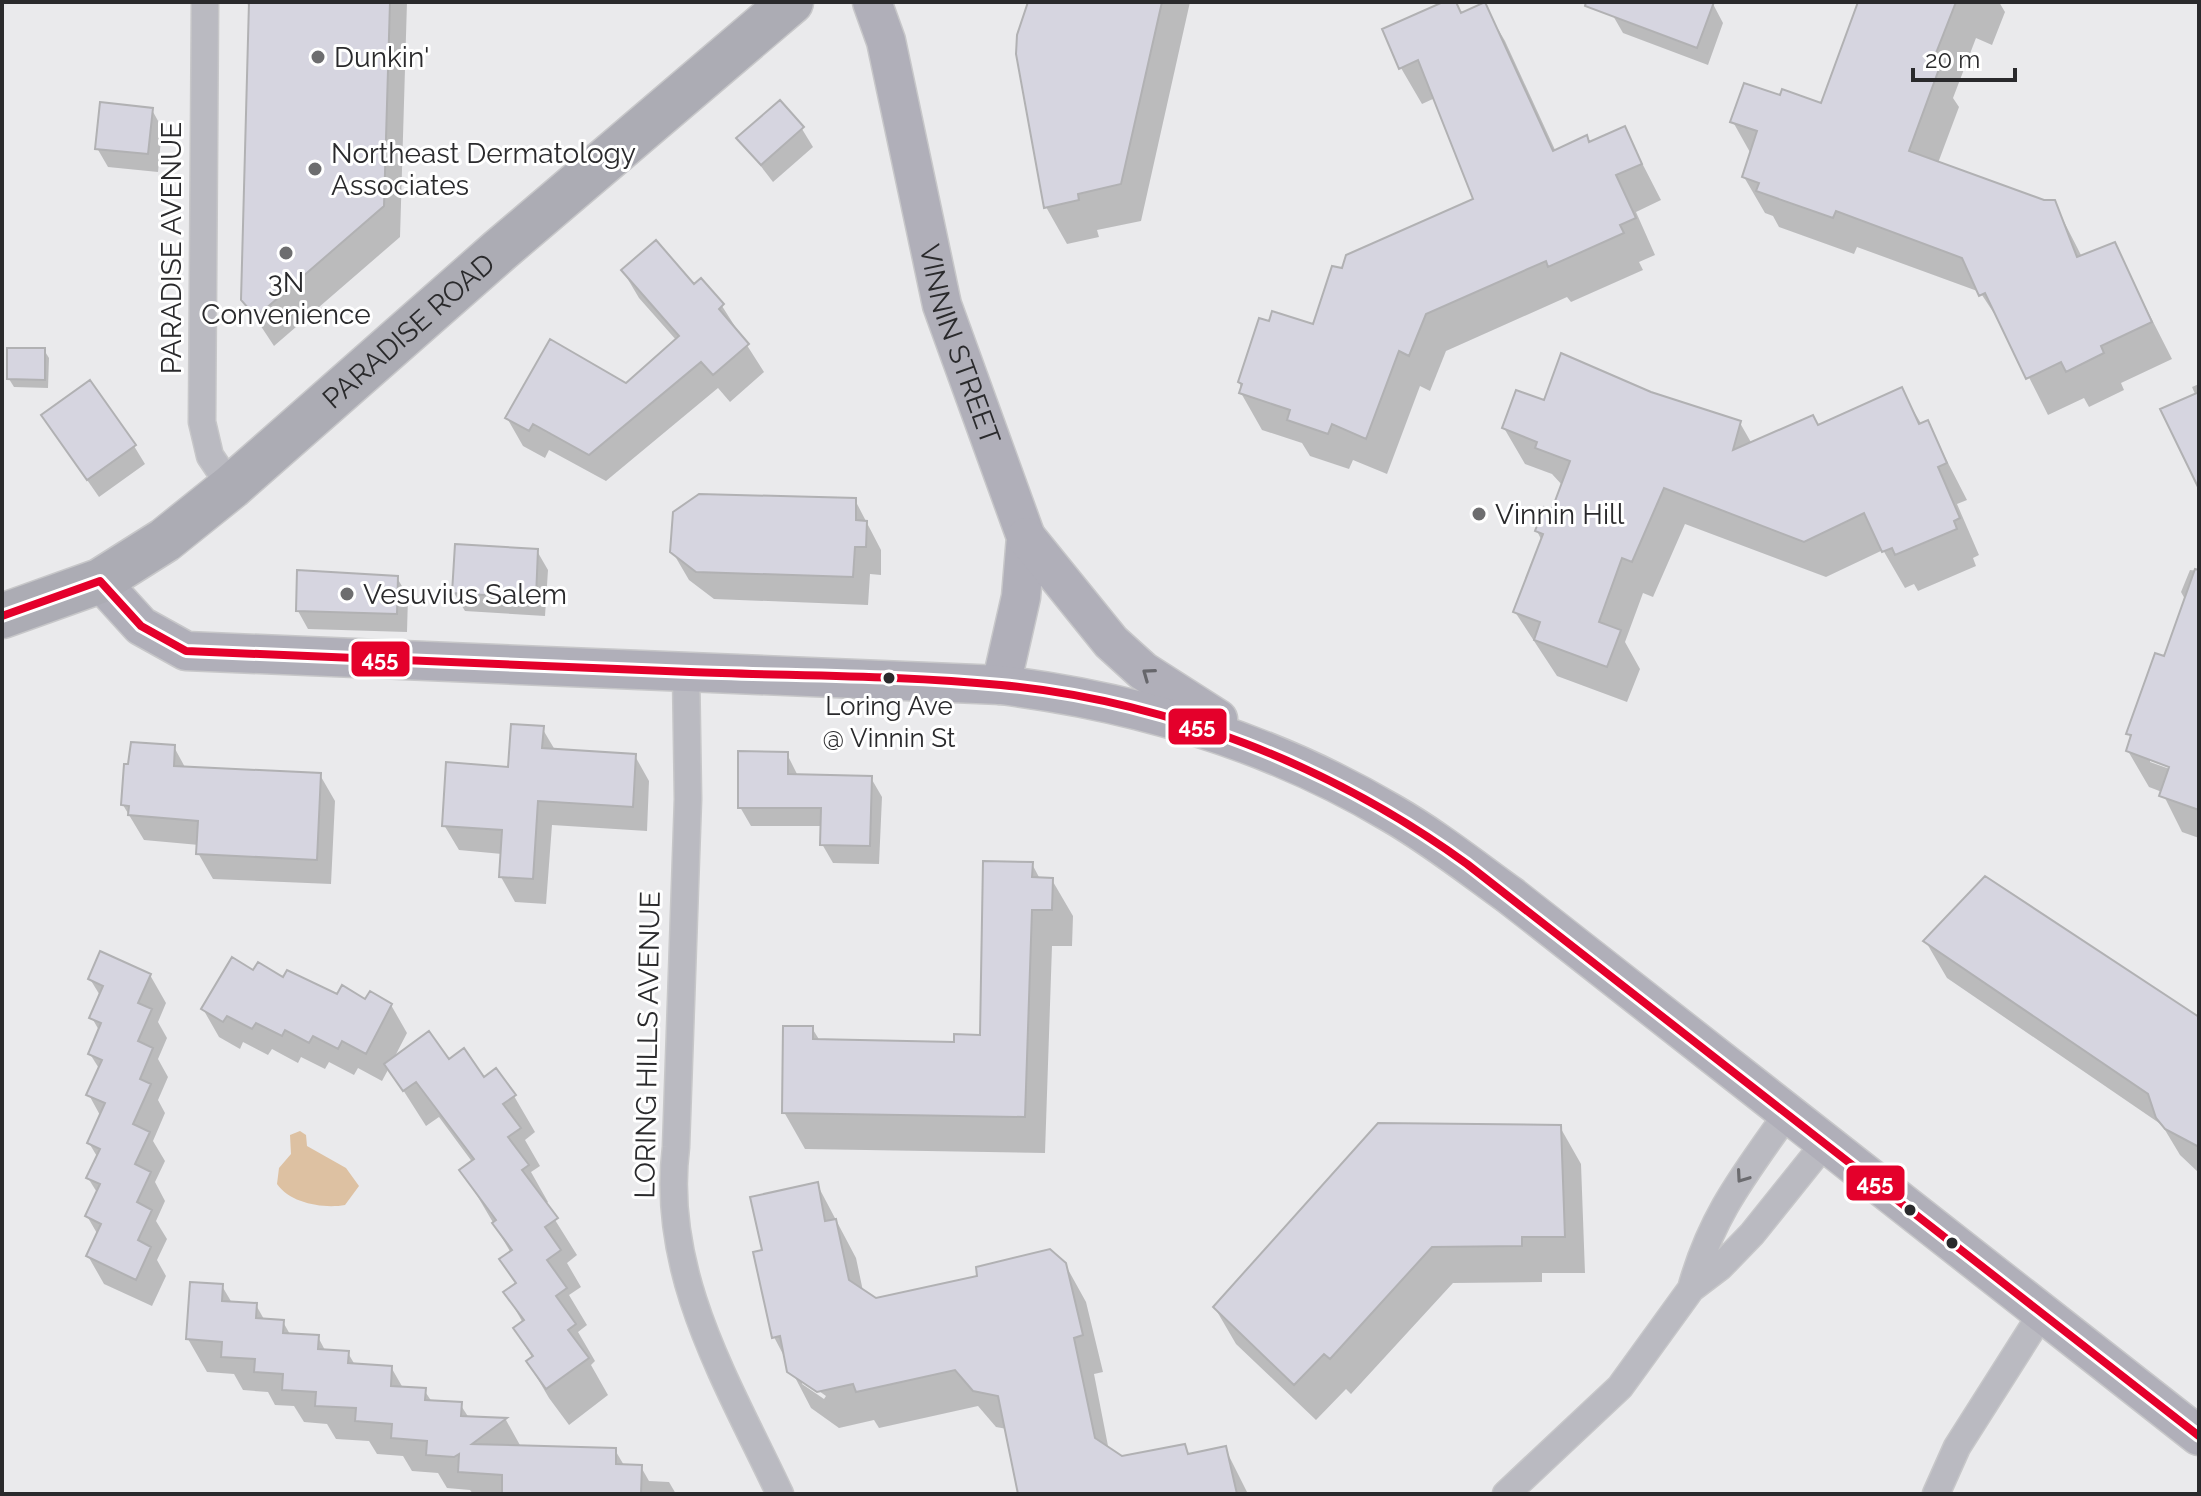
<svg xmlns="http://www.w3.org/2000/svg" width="2201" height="1496" viewBox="0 0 2201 1496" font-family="Raleway,sans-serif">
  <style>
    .water { fill: #ddc1a2 }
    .shadow { fill: #0003; fill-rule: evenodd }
    .building { fill: #d6d5e0; stroke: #b1b1b3; stroke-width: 2 }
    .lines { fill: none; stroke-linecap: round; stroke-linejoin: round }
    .minor-casing { stroke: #c7c7c9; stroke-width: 29 }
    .secondary-casing { stroke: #c7c7c9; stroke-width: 41 }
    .trunk-casing { stroke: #c7c7c9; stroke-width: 47 }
    .minor { stroke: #babac1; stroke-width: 26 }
    .secondary { stroke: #b0afb9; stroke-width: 38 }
    .trunk { stroke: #acacb4; stroke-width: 44 }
    .bus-1-casing { stroke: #fff; stroke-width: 14 }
    .bus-1 { stroke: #e4002b; stroke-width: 8 }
    .oneway { stroke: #66666b }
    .oneway2 { stroke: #6b6b6f }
    .poi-dot { fill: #6d6d6f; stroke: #fff; stroke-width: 3 }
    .bus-dot { fill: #2a2a2c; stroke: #fff; stroke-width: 3 }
    .labels { text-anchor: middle; stroke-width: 6; stroke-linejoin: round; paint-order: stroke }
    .bus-label { font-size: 26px; fill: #2a2a2c; stroke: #fff }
    .poi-label { font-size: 28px; fill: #2a2a2c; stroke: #fff; text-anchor: start }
    .street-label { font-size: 28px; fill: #2a2a2c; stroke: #fff }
    .line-badge { stroke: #fff; stroke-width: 3 }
    .badge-label { font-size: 22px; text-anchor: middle; font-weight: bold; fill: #fff }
  </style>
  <rect width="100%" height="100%" fill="#eaeaec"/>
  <!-- water -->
  <path class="water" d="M300,1131L306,1135L307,1146L346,1168L359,1186L345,1205C323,1209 290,1203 277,1184L279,1168L291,1154L290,1135Z"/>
  <!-- shadow -->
  <path class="shadow" d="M243,2H407L400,237L274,346L243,299L251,6Z
    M1030,2H1190L1141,221L1097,230L1099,237L1067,244L1046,207Z
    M1448,2H1454L1462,15L1484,5L1505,41L1556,152L1590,144L1624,128L1661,200L1636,212L1655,255L1639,262L1643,270L1571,302L1567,297L1446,351L1430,391L1420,386L1387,474L1353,460L1349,469L1310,456L1302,443L1262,430L1241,393L1240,382L1314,327L1343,271L1475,201L1435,98L1422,104L1401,68Z
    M1617,2L1713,4L1723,23L1708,65L1623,33L1612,14Z
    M1861,2H1999L2005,12L1992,45L1976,38L1953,98L1959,107L1938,163L2044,202H2054L2082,257L2114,245L2172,359L2121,383L2124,390L2089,407L2084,398L2048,415L2005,330L1980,292L1857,247L1854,254L1779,227L1773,216L1765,213L1744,177L1751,154L1733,122L1781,98L1823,105Z
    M152,110L162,128L158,172L108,167L97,148Z
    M802,129L813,147L773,182L739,138Z
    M623,271L694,287L722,306L764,372L730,402L718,388L606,481L549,450L545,458L523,446L507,418L627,385L677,341L639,298Z
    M44,350L49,358L48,388L14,387L9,379Z
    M2199,384V485L2196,396L2192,387Z
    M1901,390L1922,425L1927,422L1967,500L1957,504L1979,555L1973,558L1976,566L1918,591L1914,584L1905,588L1883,550L1826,577L1685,524L1653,597L1643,593L1625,642L1640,669L1627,702L1557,676L1515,612L1542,541L1537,531L1553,512L1563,486L1552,474L1525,464L1504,428L1545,403L1650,393L1740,423L1752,444L1818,427Z
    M55,434L134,446L145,464L99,497Z
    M855,500L881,550V575L870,574L868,605L714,599L689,580L672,551Z
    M537,551L548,570L545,616L465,611L454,593Z
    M2190,570L2199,571V838L2182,832L2162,792L2149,787L2128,751L2132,740L2128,733L2165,658L2186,601L2181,592ZM2150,758L2179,768L2178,772L2150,762Z
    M397,578L408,596L407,632L308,629L298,611Z
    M542,728L555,750L635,756L649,781L647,831L552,825L546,904L515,902L501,877L502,854L459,850L444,825L510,769Z
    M174,747L186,769L320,775L335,801L331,884L213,879L198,853L199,845L144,840L123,805Z
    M787,754L798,776L871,778L882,797L879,864L833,863L822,844L823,826H751L740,807Z
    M1032,864L1040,879L1052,880L1073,916L1072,946H1052L1045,1153L805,1149L784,1112L812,1028L820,1041L956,1044L982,1037Z
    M1926,942L2199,1020V1173L2180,1155L2162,1125L1947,978Z
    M254,973L338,997L391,1005L407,1033L393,1060L449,1062L514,1096L535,1132L525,1140L540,1166L531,1172L548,1202L545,1204L577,1255L567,1263L581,1287L569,1295L587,1325L578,1332L595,1361L591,1365L608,1395L569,1425L549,1398L528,1362L533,1359L515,1329L523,1323L506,1293L516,1285L501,1260L511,1253L462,1170L473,1163L439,1117L426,1126L389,1068L382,1081L358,1068L354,1075L329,1062L325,1069L301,1057L298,1063L272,1049L268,1055L243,1042L240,1049L219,1037L203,1009Z
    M150,975L166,1003L158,1022L167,1038L158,1059L168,1077L158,1100L165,1113L153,1141L165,1161L155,1182L165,1201L156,1221L167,1239L157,1260L166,1276L152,1306L104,1284L88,1256L98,1235L87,1216L98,1194L88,1178L98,1158L89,1143L101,1117L89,1095L100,1070L90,1054L100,1032L92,1018L101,997L90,979Z
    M1560,1127L1581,1164L1585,1273H1542V1282L1453,1283L1351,1394L1346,1389L1316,1420L1236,1344L1215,1308Z
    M817,1184L856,1258L863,1291L876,1300L1065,1264L1086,1302L1103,1372L1094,1374L1109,1451L1121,1459L1184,1446L1189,1456L1225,1448L1248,1494H1020L1007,1429L996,1427L978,1406L879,1428L874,1420L839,1428L811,1408L774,1337L755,1254L764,1251ZM802,1379L826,1396L824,1399L802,1384Z
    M222,1286L232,1303L256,1305L265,1321L283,1322L291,1336L318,1337L326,1352L348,1353L355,1365L391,1367L403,1388L424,1390L432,1402L460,1404L469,1418L506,1420L521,1447L615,1450L625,1467H641L649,1481L669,1482L676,1494H473L470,1490L447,1488L438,1473L412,1471L403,1456L377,1454L369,1441L336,1439L327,1424L304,1422L294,1406L275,1405L268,1392L243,1390L234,1374L207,1372L188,1339Z"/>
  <!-- building -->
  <path class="building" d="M249,2H390L384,206L256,317L241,300Z
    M1028,2H1162L1121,184L1078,194L1079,200L1044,208L1016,54L1017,35Z
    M1443,2H1456L1461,13L1485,2L1553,151L1587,135L1589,142L1625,126L1642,164L1616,175L1636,218L1620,225L1624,233L1548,267L1546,261L1426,314L1409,356L1399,351L1366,439L1332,424L1328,434L1287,420L1290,410L1239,393L1242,384L1238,382L1259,318L1269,321L1272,311L1313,324L1332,266L1342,268L1346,255L1473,199L1418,60L1399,69L1382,29Z
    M1586,2H1714L1697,48L1585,6Z
    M1858,2H1956L1931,66L1939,69L1909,151L2044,200H2055L2077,257L2115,242L2152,322L2101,346L2104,353L2066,372L2061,362L2026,379L1985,293L1979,296L1962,258L1836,211L1833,218L1756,191L1759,183L1742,177L1757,131L1730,122L1744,83L1780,95L1782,89L1821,103Z
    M780,100L804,127L761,165L736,138Z
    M100,102L153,108L148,154L95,149Z
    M656,240L694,284L701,278L724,304L719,309L749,344L713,375L701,362L589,455L533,424L529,431L505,418L550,339L626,383L679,336L621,270Z
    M7,348H45V380L7,379Z
    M1561,353L1651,392L1741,421L1733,450L1813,415L1818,425L1902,387L1919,424L1928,420L1947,463L1938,467L1960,518L1954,521L1957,529L1895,555L1892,548L1882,552L1864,513L1804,542L1664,488L1632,562L1622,558L1599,622L1621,630L1607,667L1534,640L1540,622L1513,612L1543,534L1535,531L1544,507L1552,509L1570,461L1535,448L1537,442L1502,428L1516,390L1544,400Z
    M90,380L136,445L87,480L41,415Z
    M2199,392V489L2160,409Z
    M699,494L856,498V520L867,521L866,547H855L853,577L696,572L670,552L673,512Z
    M455,544L538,549L536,598L452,593Z
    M2195,569L2199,570V810L2159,796L2169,767L2126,751L2131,735L2126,734L2155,653L2164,656Z
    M297,570L398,576L397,614L296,611Z
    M511,724L544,726L542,748L636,754L633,807L538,801L533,879L499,877L502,830L442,826L446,762L508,767Z
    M131,742L175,745L174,766L321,773L317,860L196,854L198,821L128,815L129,806L121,805L124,764H128Z
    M738,751L788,752V774L872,776L870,846L820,845L821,808H738Z
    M983,861L1033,862L1032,877L1053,878L1052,910H1032L1025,1117L782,1113L783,1026H813V1039L954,1042V1034L980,1035Z
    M1985,876L2199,1017V1147L2165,1129L2156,1118L2148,1094L1923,941Z
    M100,951L151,974L138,1003L152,1009L138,1041L153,1048L140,1079L151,1084L133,1124L150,1132L135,1164L151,1172L137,1202L152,1210L138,1240L151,1247L136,1280L86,1256L101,1224L85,1216L100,1184L86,1178L100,1149L87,1143L105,1103L86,1095L102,1060L88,1054L101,1023L89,1018L103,986L88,979Z
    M232,957L253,970L258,962L283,977L287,970L337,994L342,985L365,999L370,991L392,1004L366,1054L342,1041L338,1049L313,1036L309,1043L285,1030L282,1036L256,1023L252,1029L227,1016L223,1022L201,1009Z
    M429,1031L449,1059L464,1048L484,1077L496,1068L516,1095L503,1104L521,1128L508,1137L529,1165L522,1170L558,1218L545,1227L561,1250L547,1260L567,1288L556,1296L576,1324L568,1330L589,1358L546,1389L526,1361L533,1356L513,1328L524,1320L503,1292L516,1283L499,1259L512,1250L492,1223L496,1220L459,1170L474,1159L416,1082L403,1091L384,1064Z
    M1378,1123L1561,1125L1565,1237H1522V1246L1432,1247L1330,1359L1324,1354L1294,1385L1213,1307Z
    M818,1182L825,1221L836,1219L849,1280L876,1298L977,1276L976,1267L1050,1249L1066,1263L1083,1335L1074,1338L1095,1438L1122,1456L1185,1444L1188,1454L1226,1446L1237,1494H1018L998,1396L973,1391L955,1370L856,1392L853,1384L817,1392L787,1372L780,1336L772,1338L753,1252L762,1250L750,1197Z
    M190,1282L223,1284L222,1301L257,1303L256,1318L284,1320L283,1333L319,1335L318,1349L349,1351L348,1363L392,1366L391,1386L426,1388L425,1400L462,1402L461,1416L507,1418L472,1444L616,1448V1464L642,1465L641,1494H502V1475L458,1472L459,1454L454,1457L426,1455L427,1441L391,1438L392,1424L355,1421L356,1408L315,1406L316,1392L282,1390L283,1374L254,1372L255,1359L221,1357L222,1342L186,1339Z"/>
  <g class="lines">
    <!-- minor casing -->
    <g class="minor-casing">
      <path id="minor" d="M205,2L202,422L210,456L231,487
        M686,672L688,799L676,1147C660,1274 728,1383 780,1494
        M1691,1289C1711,1216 1744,1175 1787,1114
        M1506,1494L1620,1387L1691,1289L1720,1267L1752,1234L1825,1143
        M1936,1494L1957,1447L2042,1313"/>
    </g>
    <!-- secondary casing -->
    <g class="secondary-casing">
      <g id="secondary">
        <path id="s1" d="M872,2L886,41L942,305L1026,537L1021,597L1001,685"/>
        <path d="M1026,537L1111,642L1143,671L1218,719"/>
        <path d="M100,581L141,626L186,651L1001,685C1138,702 1271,742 1391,813C1433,837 1472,868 1511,896L2199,1436"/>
      </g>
    </g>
    <!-- trunk casing -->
    <g class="trunk-casing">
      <g id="trunk">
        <path id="s2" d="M2,616L100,581L165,540L231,487L499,251L791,2"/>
      </g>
    </g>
    <!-- minor -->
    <use href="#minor" class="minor"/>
    <!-- secondary -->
    <use href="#secondary" class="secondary"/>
    <!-- trunk -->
    <use href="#trunk" class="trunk"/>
    <!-- bus-1 casing -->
    <g class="bus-1-casing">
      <path id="bus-1" d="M2,616L100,581L141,626L186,651C354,658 522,665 690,672C793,676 899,675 1001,685C1168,701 1332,766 1467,864L2199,1436"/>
    </g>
    <!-- bus-1 -->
    <use href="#bus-1" class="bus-1"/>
  </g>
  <!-- one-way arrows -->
  <defs><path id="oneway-chevron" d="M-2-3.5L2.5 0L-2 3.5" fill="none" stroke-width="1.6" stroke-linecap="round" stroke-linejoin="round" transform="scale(2)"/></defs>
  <use class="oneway" href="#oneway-chevron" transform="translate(1148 674) rotate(-144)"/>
  <use class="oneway2" href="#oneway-chevron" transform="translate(1742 1177) rotate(125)"/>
  <!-- markers -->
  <g class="poi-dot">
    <circle cx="318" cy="57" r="8"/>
    <circle cx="315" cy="169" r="8"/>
    <circle cx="286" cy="253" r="8"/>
    <circle cx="1479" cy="514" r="8"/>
    <circle cx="347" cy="594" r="8"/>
  </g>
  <g class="bus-dot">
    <circle cx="889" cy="678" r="7"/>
    <circle cx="1910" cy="1210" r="7"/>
    <circle cx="1952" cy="1243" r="7"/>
  </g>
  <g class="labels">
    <!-- bus labels -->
    <g class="bus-label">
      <text x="889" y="715">Loring Ave<tspan x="889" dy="32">@ Vinnin St</tspan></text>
    </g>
    <!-- poi labels -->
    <g class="poi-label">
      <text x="334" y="67">Dunkin'</text>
      <text x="331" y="163">Northeast Dermatology<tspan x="331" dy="32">Associates</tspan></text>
      <text x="286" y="292" text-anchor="middle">3N<tspan x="286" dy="32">Convenience</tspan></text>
      <text x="1495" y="524">Vinnin Hill</text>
      <text x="363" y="604">Vesuvius Salem</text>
    </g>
    <!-- street labels -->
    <g class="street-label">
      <text transform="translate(171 248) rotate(-90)" y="10">PARADISE AVENUE</text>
      <text dy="10" stroke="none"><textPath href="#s2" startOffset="502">PARADISE ROAD</textPath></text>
      <text dy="10" stroke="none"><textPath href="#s1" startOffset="354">VINNIN STREET</textPath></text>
      <text transform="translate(647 1045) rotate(-89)" y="10">LORING HILLS AVENUE</text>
    </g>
  </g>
  <g class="line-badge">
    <rect x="350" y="640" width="61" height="38" rx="8" fill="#e4002b"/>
    <rect x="1167" y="707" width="61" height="39" rx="8" fill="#e4002b"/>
    <rect x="1845" y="1164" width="61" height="38" rx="8" fill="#e4002b"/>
  </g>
  <g class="badge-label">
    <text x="380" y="667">455</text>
    <text x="1197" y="734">455</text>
    <text x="1875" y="1191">455</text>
  </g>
  <!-- border -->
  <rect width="2201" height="1496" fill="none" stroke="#2a2a2c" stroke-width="8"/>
  <!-- scale -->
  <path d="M1913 68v12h102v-12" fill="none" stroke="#2a2a2c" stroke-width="4"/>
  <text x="1925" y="68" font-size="24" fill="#2a2a2c" stroke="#ffffff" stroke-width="6" paint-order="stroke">20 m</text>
</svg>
